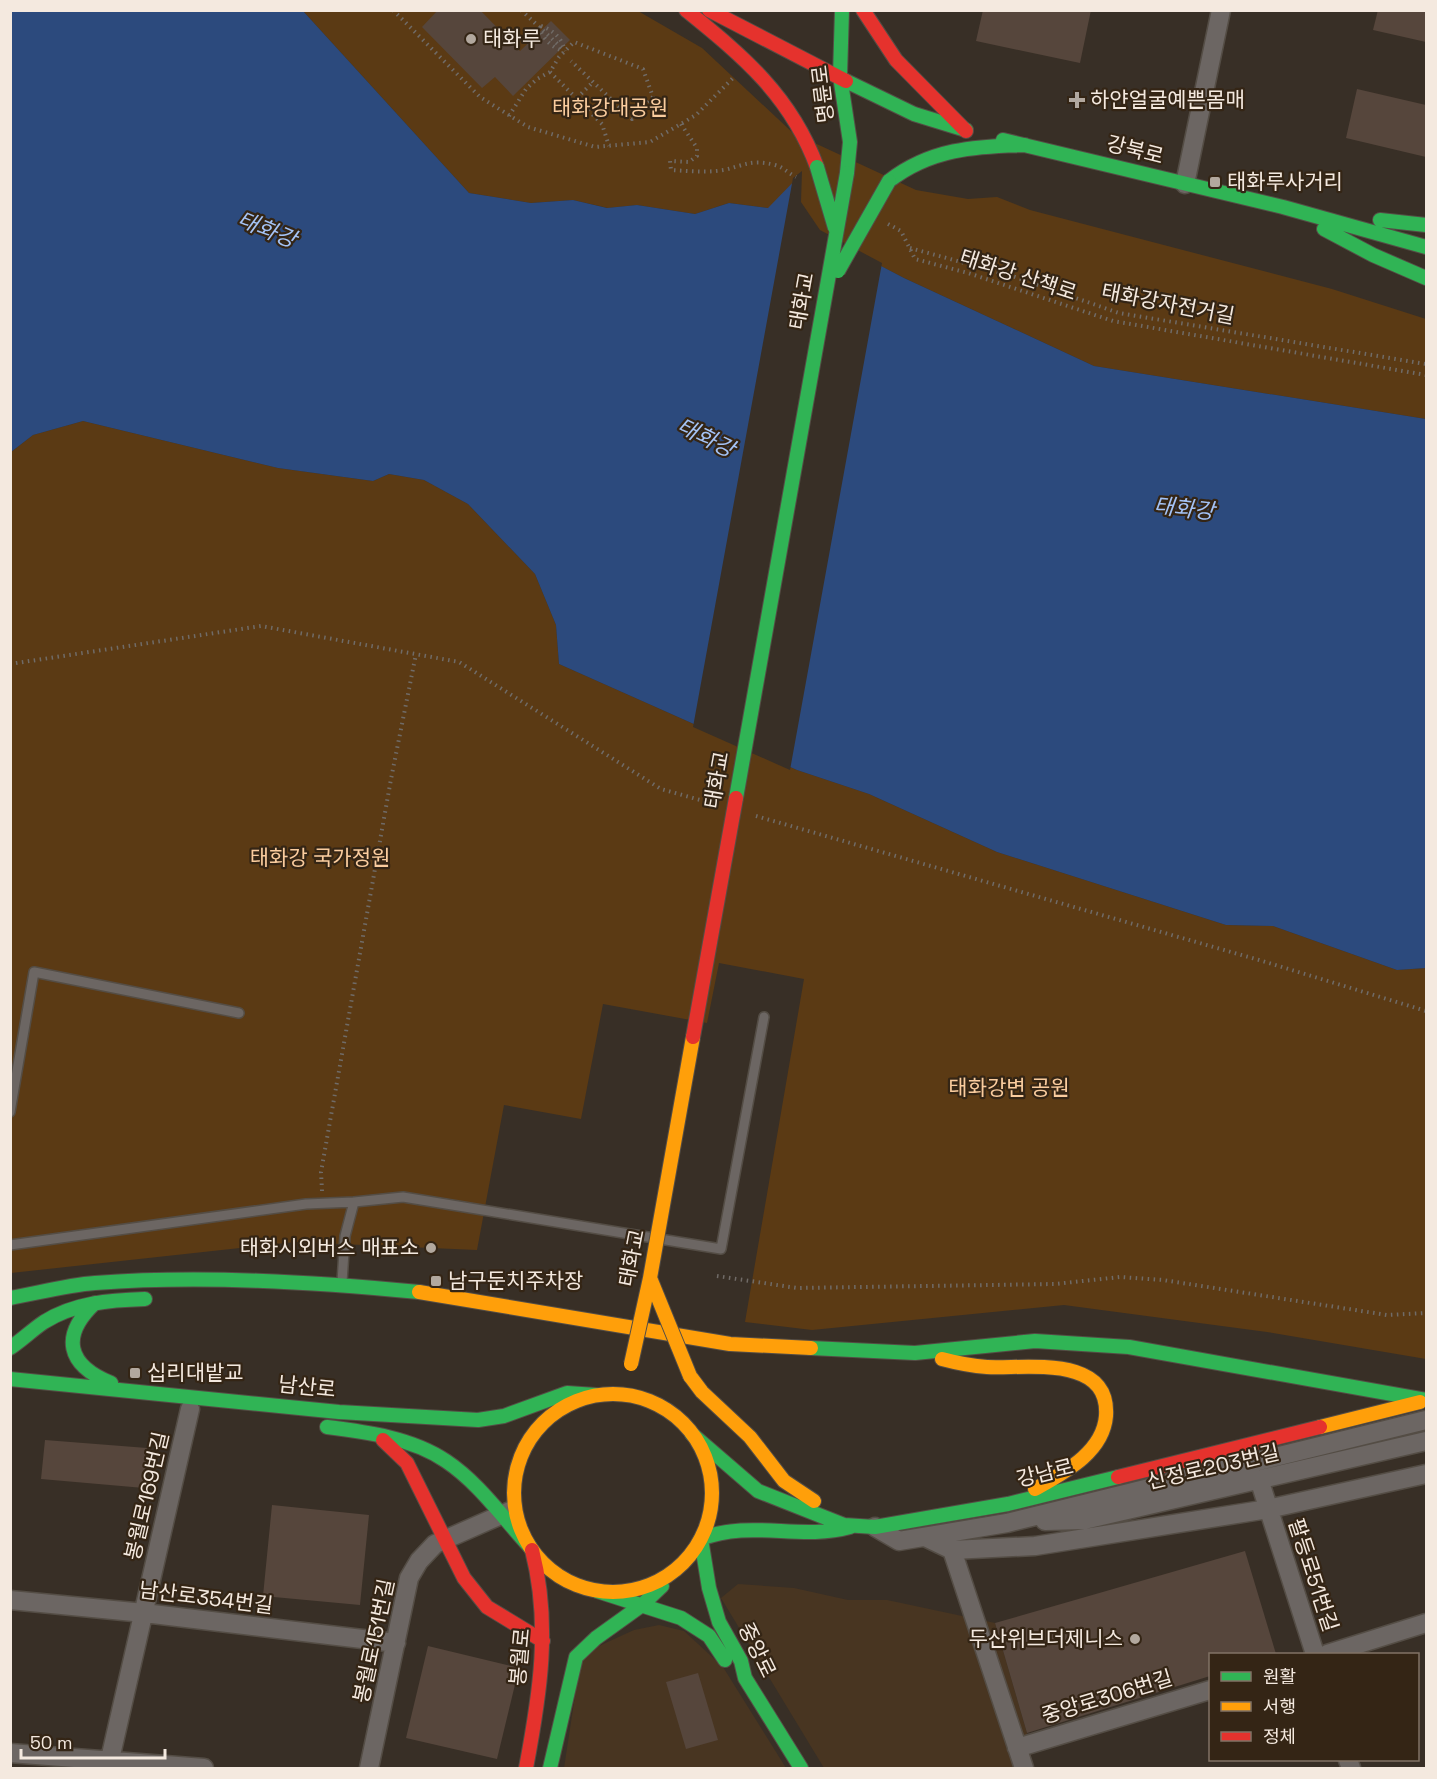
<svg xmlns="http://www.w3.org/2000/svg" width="1437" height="1779" viewBox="0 0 1437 1779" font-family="'Space Grotesk','Noto Sans KR',sans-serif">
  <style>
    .built { fill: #483521 }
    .green { fill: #5b3a14 }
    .water { fill: #2c4a7d }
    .pier { fill: #382f26 }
    .building { fill: #56463c }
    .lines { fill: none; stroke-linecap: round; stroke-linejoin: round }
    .lane-casing { stroke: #544d45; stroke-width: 12 }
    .street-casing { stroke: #544d45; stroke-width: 21 }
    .fast-casing { stroke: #544d45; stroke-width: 16 }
    .slow-casing { stroke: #544d45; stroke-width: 16 }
    .jam-casing { stroke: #544d45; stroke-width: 16 }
    .path { stroke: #706b67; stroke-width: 4; stroke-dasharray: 1.5 4.5; stroke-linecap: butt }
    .lane { stroke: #6c6663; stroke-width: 9 }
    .street { stroke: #6c6663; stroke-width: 18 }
    .fast { stroke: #30b455; stroke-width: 14 }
    .slow { stroke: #ff9f0a; stroke-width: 14 }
    .jam { stroke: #e5322d; stroke-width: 14 }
    .fast-bridge-casing { stroke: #544d45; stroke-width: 16; stroke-linecap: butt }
    .slow-bridge-casing { stroke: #544d45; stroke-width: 16; stroke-linecap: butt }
    .jam-bridge-casing { stroke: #544d45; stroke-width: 16; stroke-linecap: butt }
    .fast-bridge { stroke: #30b455; stroke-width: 14 }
    .slow-bridge { stroke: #ff9f0a; stroke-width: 14 }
    .jam-bridge { stroke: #e5322d; stroke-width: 14 }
    .poi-dot { fill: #b2a89e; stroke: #342515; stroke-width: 2 }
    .labels { text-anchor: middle; stroke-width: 4.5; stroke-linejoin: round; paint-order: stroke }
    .poi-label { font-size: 21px; fill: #f4e9df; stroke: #342515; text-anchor: start }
    .street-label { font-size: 21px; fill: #f4e9df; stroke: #342515 }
    .park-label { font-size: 21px; fill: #facc9e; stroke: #342515 }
    .water-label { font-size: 22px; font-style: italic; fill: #a4c3f6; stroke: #342515 }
  </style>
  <rect width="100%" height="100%" fill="#382f26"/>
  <!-- built -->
  <path class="built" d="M738,1584L794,1588L848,1600H887L995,1623L1027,1733L1033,1768H824L721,1598Z
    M659,1625L684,1631L723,1667L786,1768H564L580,1663L599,1646L634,1630Z"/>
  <!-- green -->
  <path class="green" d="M303,11H638L702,48L793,133L916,190L968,199L997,197L1030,210L1332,289L1426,319V419L1094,366L904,278L768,208L729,203L695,214L637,205L608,208L573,200L531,203L469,193Z
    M83,421L278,468L373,481L389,474L424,480L468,504L535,574L556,625L559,664L797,770L869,794L997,852L1226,925L1273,926L1397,970L1426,968V1359L1267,1332L1064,1305L812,1330L745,1322L804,979L719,963L707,1023L603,1004L581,1119L504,1105L477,1250L295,1242L11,1273V452L33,435Z"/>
  <!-- water -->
  <path class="water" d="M11,11H303L469,193L531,203L573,200L607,208L637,205L695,214L729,203L768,208L801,174L798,203L818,233L904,278L1094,366L1426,419V968L1397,970L1273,926L1226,925L997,852L869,794L797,770L559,664L556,625L535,574L468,504L424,480L389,474L373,481L278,468L83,421L33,435L11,452Z"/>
  <!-- pier -->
  <path class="pier" d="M802,171L801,202L820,230L882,263L790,770L693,727L793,178Z"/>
  <!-- building -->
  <path class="building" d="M438,10H480L520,51L551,21L570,40L513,96L495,77L482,88L422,27Z
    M983,10H1091L1080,63L976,41Z
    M1378,10H1426V42L1373,30Z
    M1357,89L1426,105V157L1346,138Z
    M45,1440L147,1448L144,1488L41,1479Z
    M272,1505L369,1515L360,1605L263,1596Z
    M1245,1551L1276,1654H1210V1676L1027,1733L995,1623Z
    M428,1646L519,1668L497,1759L406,1738Z
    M698,1673L718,1740L686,1749L666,1682Z"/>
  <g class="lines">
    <!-- lane casing -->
    <g class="lane-casing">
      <path id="lane" d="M10,1112L34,972L239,1013
        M10,1245L306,1204L354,1202
        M342,1282L345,1236L354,1202L403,1197L721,1249L764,1017"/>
    </g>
    <!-- street casing -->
    <g class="street-casing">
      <path id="street" d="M1185,184L1221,10
        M1259,1479L1315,1654
        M1045,1521L1084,1520L1426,1441
        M875,1527L899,1541L1007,1523L1426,1420
        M927,1538L952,1550L1035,1546L1268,1509L1426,1474
        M952,1550L1024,1768
        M10,1600L144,1613L396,1643
        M1327,1654L1426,1623
        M1017,1748L1210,1690
        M10,1753L204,1768
        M1348,1760L1351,1768
        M108,1768L190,1409
        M369,1768L409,1578L419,1561L435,1544L510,1511"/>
    </g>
    <!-- fast casing -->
    <g class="fast-casing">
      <path id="fast" d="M842,10L840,76L850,142L847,173
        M846,81L914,114L966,130
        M1003,140L1283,207L1426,247
        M889,181C930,149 975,146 1025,145
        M1380,220L1426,225
        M1324,229L1373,255L1426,278
        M10,1298C38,1293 67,1285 95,1283C202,1275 313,1282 419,1292
        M95,1303C60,1336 67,1365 111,1383
        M10,1348C22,1340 32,1330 44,1322C74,1303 110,1300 145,1299
        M811,1348L915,1353L1035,1341L1129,1347L1426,1400
        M10,1379L339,1412L478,1420L504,1416L567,1393L596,1395
        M327,1427C367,1432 412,1438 446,1461C479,1483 503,1518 530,1547
        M692,1434L758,1491L844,1525L875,1527L1008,1504L1118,1477
        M597,1591L681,1618L709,1636L725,1660
        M550,1768L576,1657L596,1638L642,1605L662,1586
        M801,1768L745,1678L741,1661L719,1622L709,1588L701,1539C750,1519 800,1541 850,1527"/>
    </g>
    <!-- slow casing -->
    <g class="slow-casing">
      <path id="slow" d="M419,1292L730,1344L811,1348
        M942,1359C957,1363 972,1366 987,1367C1026,1369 1110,1354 1106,1416C1103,1453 1063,1473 1035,1489
        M690,1376L702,1392L750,1437L784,1481L814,1501
        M514 1493a99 99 0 1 1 198 0a99 99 0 1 1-198 0Z
        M1320,1427L1420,1402"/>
    </g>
    <!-- jam casing -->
    <g class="jam-casing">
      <path id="jam" d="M686,10C743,56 791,96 817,167
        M709,10L846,81
        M863,10L896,60L966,131
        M383,1440L407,1463L464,1578L487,1607L543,1641
        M1118,1477L1320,1427
        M526,1768C540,1694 551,1624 532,1550"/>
    </g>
    <!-- path -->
    <path class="path" d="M393,10L480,97L528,127L595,147L650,142L696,115L733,78
      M455,10L456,12
      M521,10L565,51
      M541,26C553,30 562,38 565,51
      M539,27C543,39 552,48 564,51
      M550,72L602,124L609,146
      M577,98L593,82
      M509,116L526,89L537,79L550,72L559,57L574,42L643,69L653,97L632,119L571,61
      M681,124L697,148V156L689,162L670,161L671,170C688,171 706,173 724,170C745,165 752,159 775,165C783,167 788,173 796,177
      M888,224L901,231L915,259L968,273L1113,321L1426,375
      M910,248L1012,276L1119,313L1426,364
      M10,664L261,626L459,662L661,789L711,803
      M756,816L1259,960L1426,1011
      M322,1191L321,1172L391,779L416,654
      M717,1276L797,1288L1055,1284L1120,1277L1163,1280L1387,1315L1426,1313"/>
    <!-- lane -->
    <use href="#lane" class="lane"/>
    <!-- street -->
    <use href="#street" class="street"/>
    <!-- fast -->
    <use href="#fast" class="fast"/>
    <!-- slow -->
    <use href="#slow" class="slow"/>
    <!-- jam -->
    <use href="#jam" class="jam"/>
    <!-- fast-bridge casing -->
    <g class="fast-bridge-casing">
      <path id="fast-bridge" d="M817,167L835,228
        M838,271L889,181
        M736,798L847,173"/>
    </g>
    <!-- slow-bridge casing -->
    <g class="slow-bridge-casing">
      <path id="slow-bridge" d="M650,1278L690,1376
        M631,1364L650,1278L693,1037"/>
    </g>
    <!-- jam-bridge casing -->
    <g class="jam-bridge-casing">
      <path id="jam-bridge" d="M693,1037L736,798"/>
    </g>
    <!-- fast-bridge -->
    <use href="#fast-bridge" class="fast-bridge"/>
    <!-- slow-bridge -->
    <use href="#slow-bridge" class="slow-bridge"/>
    <!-- jam-bridge -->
    <use href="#jam-bridge" class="jam-bridge"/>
  </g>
  <!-- markers -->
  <g class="poi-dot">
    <circle cx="471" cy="39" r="6"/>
    <path d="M1074 91h6v6h6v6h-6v6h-6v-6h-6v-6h6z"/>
    <rect x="1209" y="176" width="12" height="12" rx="3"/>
    <circle cx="431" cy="1248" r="6"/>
    <rect x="430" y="1275" width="12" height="12" rx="3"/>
    <rect x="129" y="1367" width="12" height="12" rx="3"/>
    <circle cx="1135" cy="1639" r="6"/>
  </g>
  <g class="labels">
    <!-- poi labels -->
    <g class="poi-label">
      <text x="483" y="46">태화루</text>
      <text x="1090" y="107">하얀얼굴예쁜몸매</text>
      <text x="1227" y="189">태화루사거리</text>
      <text x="419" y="1255" text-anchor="end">태화시외버스 매표소</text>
      <text x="448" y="1288">남구둔치주차장</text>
      <text x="147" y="1380">십리대밭교</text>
      <text x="1123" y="1646" text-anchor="end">두산위브더제니스</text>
    </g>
    <!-- street labels -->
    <g class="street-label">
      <text transform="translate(823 94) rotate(-97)" y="7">명륜로</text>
      <text transform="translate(1135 150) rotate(14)" y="7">강북로</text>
      <text transform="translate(1018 275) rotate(18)" y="7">태화강 산책로</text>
      <text transform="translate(802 301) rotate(-80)" y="7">태화교</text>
      <text transform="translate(1168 304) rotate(11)" y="7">태화강자전거길</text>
      <text transform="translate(717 780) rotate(-80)" y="7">태화교</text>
      <text transform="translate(632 1258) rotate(-79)" y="7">태화교</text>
      <text transform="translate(307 1387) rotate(6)" y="7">남산로</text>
      <text transform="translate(1213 1467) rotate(-13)" y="7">신정로203번길</text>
      <text transform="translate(1045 1473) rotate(-14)" y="7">강남로</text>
      <text transform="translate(147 1496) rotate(-77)" y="7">봉월로169번길</text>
      <text transform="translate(1313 1575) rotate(72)" y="7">팔등로51번길</text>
      <text transform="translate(206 1598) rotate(7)" y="7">남산로354번길</text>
      <text transform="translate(374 1641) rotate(-78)" y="7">봉월로151번길</text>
      <text transform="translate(757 1650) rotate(64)" y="7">중앙로</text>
      <text transform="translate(520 1657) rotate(-85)" y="7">봉월로</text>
      <text transform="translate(1107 1697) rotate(-17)" y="7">중앙로306번길</text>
    </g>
    <!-- park labels -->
    <g class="park-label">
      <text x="610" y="115">태화강대공원</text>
      <text x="320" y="865">태화강 국가정원</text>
      <text x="1009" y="1095">태화강변 공원</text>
    </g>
    <!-- water labels -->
    <g class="water-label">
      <text transform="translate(267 229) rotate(22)" y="8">태화강</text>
      <text transform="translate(706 437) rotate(26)" y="8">태화강</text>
      <text transform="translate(1184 508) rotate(6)" y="8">태화강</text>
    </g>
  </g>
  <!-- border -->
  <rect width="1437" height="1779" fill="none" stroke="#f4e9df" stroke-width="24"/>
  <!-- legend -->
  <rect x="1209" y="1653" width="210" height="108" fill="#342515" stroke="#817366" stroke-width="1.5"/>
  <rect x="1221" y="1672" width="30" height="9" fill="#30b455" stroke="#817366" stroke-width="1.5"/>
  <text x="1263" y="1683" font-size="18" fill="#f4e9df">원활</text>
  <rect x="1221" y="1702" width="30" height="9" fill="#ff9f0a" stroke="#817366" stroke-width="1.5"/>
  <text x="1263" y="1713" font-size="18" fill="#f4e9df">서행</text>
  <rect x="1221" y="1732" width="30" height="9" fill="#e5322d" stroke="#817366" stroke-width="1.5"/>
  <text x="1263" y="1743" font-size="18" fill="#f4e9df">정체</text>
  <!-- scale -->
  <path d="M21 1749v9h144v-9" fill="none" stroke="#f4e9df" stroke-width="3"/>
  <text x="30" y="1749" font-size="18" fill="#f4e9df" stroke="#342515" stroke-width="4.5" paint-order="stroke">50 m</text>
</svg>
